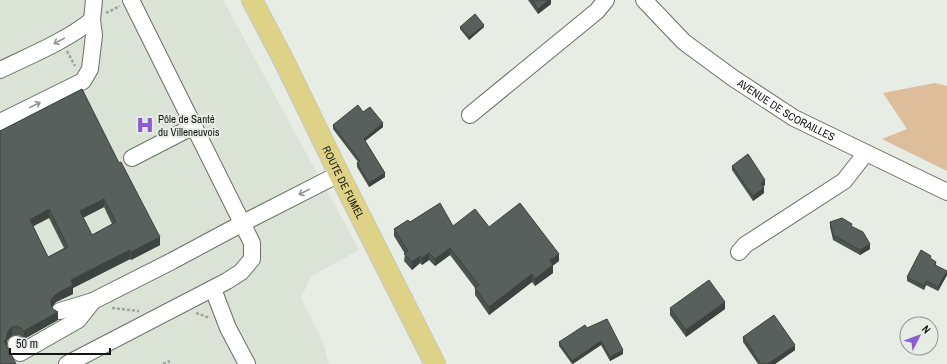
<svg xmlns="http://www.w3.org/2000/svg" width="947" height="364" viewBox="0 0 947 364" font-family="'Archivo Narrow',sans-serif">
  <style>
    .built { fill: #dae3d5 }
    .green { fill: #debd9a }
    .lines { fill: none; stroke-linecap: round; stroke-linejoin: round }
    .minor-casing { stroke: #6a6e67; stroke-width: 18 }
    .major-casing { stroke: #c6c7c6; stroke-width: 22 }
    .path { stroke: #9fa39d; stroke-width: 2.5; stroke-dasharray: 3 2; stroke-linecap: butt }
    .minor { stroke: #fff; stroke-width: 16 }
    .major { stroke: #ddd285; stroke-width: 20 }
    .wall { fill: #4b534f; fill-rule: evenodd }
    .shaded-wall { fill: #3d4340 }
    .building { fill: #57605c; stroke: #3d4340; fill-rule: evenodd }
    .oneway { stroke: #959694 }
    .labels { text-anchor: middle; stroke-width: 4; stroke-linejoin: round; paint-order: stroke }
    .street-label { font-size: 11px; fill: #131512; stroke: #e7ece4 }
    .poi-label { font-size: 11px; fill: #131512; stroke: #e7ece4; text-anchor: start }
  </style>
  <rect width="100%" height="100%" fill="#e7ece4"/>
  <!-- built -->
  <path class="built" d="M0,0H223L359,250L311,276L301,298L323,342L329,364H0Z"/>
  <!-- green -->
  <path class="green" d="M935,83L947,86V171L882,139L907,129L883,93Z"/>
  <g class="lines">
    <!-- minor casing -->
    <g class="minor-casing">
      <g id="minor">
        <path id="s1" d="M644,0L684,42L733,78L794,118L947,192"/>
        <path d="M0,70C31,55 64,42 92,20"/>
        <path d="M470,115L597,11L606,0"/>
        <path d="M0,122L83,81L90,69L94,35L92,20L94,0"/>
        <path d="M132,158L194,126"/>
        <path d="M739,252L745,245L844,181L866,153"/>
        <path d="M213,289L228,328L247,364"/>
        <path d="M60,311L93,301L172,261L243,223L339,174"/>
        <path d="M16,344L20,353L78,320L93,301"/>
        <path d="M67,364L227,281L241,272L252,259V243L131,0"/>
      </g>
    </g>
    <!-- major casing -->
    <g class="major-casing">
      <g id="major">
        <path id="s2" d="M252,0L284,61L339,174L435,364"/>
      </g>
    </g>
    <!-- path -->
    <path class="path" d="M106,13L120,6
      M67,51L75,66
      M112,308L139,311
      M196,313L210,318
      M163,364L170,361"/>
    <!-- minor -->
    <use href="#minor" class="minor"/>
    <!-- major -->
    <use href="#major" class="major"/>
  </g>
  <!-- wall -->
  <path class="wall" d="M528,0H551V4L538,14Z
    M460,27H484L469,40L460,29Z
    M82,89L160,245L131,260L130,259L73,288V294L56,302L52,307L58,320L24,339L21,336L17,335L12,336L9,338L7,341L0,364V131ZM104,207L112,224L92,235L83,218ZM49,218L64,248L48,257L33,226Z
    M363,112L383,127L365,141L385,177L369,187L357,167V163L358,162L333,129V125Z
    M732,166L765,185L763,186L764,193L753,201L732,170Z
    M410,222L453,226L489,227L559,261L553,265V273L535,286L532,282L489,315L475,295V288L450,255L435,266L429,260L422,265L420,263L412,270L404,261L405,254L394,236V229Z
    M830,222L852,227L870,249L860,255L833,240L830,227Z
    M931,259L936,265L947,275L938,291L926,285L924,290L907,281V277Z
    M670,308L725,309L686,337L670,315Z
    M587,328L623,354L610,361L601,345L573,364H572L559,346V342Z
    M743,337L795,350L775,364H758L743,342Z"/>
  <!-- shaded-wall -->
  <path class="shaded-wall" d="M549,0H551V4L538,14V9Z
    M484,25V27L469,40V37Z
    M383,123V127L364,142V139Z
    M385,173V177L369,187V183Z
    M765,180V185L761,188V183Z
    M764,188V193L753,201V196Z
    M104,199V207L80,219V211Z
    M49,209V218L30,228V220Z
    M160,237V245L131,260V252Z
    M870,244V249L860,255V250Z
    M450,248V255L435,266V259Z
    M130,250V259L73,288V294L56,302L51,308V300L56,294L71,280Z
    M429,253V260L422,265V258Z
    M559,254V261L550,268V260Z
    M420,256V263L412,270V262Z
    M553,265V273L535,286V279Z
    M947,271V275L938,291V287Z
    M532,274V282L489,315V307Z
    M926,281V285L924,290V286Z
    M725,302V309L686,337V330Z
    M58,312V320L24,339V331Z
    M12,327V336L9,338L7,341V348L4,341L9,330Z
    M601,341V345L572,364V361Z
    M795,345V350L775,364H768Z
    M623,350V354L610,361V357Z"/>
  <!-- building -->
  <path class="building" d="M532,0H549L538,9Z
    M475,14L484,25L469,37L460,27Z
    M82,89L119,163L121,162L160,237L131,252L130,250L71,280L73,285L56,294L51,300V305L53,309L58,312L24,331L21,328L17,326L12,327L9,330L7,334V339L4,341L16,364H0V131ZM104,199L116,222L92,235L80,211ZM49,209L68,247L48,257L30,220Z
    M358,105L363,112L370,107L383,123L364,139L385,173L369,183L357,163L360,161L333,125Z
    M748,154L765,180L761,183L764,188L753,196L732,166Z
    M440,203L453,226L475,209L489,227L520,203L559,254L550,260L553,265L535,279L532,274L489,307L475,288L479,285L450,248L435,259L429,253L422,258L420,256L412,262L404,254L408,251L394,229L408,220L410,222Z
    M842,218L852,224L851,226L863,232L870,244L860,250L833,235L830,222Z
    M921,250L931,256L930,258L936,262L935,265L947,271L938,287L926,281L924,286L907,277Z
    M709,280L725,302L686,330L670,308Z
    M774,315L795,345L768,364H761L743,337Z
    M607,319L623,350L610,357L601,341L572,361L559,342L585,325L587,328Z"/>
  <!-- one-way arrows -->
  <defs><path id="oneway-shaft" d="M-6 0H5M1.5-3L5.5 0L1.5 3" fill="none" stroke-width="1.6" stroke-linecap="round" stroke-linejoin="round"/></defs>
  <g class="oneway">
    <use href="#oneway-shaft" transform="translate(59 41) rotate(152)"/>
    <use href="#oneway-shaft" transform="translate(35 105) rotate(-26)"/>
    <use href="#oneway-shaft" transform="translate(304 192) rotate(153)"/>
  </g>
  <!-- icons -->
  <defs>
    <g id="hospital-bare" transform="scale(1.38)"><path d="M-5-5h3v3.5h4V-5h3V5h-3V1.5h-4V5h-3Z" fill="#8a5dd7" stroke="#e7ece4" stroke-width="2.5" paint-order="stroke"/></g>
  </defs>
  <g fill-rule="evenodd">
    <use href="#hospital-bare" x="145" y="125"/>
  </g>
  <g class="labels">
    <!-- street labels -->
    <g class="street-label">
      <text dy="4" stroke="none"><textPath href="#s1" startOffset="181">AVENUE DE SCORAILLES</textPath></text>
      <text dy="4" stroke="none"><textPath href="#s2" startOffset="204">ROUTE DE FUMEL</textPath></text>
    </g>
    <!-- poi labels -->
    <g class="poi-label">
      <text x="158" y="123">Pôle de Santé<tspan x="158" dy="13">du Villeneuvois</tspan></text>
    </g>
  </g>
  <!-- north arrow -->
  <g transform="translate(919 336) rotate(48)"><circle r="19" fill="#e7ece4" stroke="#929690"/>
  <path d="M0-3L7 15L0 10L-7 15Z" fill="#8a5dd7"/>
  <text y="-6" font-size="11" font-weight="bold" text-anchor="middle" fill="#131512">N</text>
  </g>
  <!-- scale -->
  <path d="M10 348v6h100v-6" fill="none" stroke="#131512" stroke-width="2"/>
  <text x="16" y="348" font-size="12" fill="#131512" stroke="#e7ece4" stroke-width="3" paint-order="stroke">50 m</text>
</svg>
